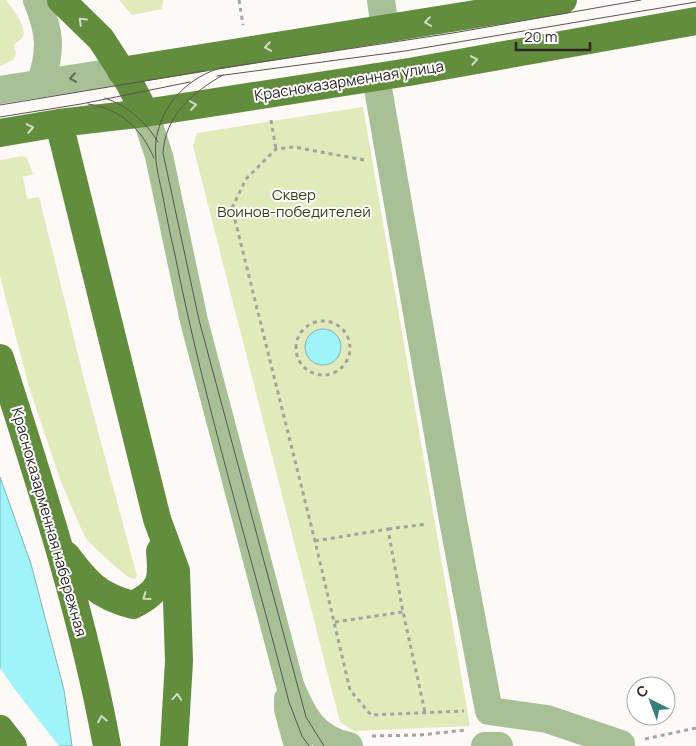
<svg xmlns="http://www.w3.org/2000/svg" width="696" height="746" viewBox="0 0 696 746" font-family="Manrope,sans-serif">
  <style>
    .green { fill: #e0eabb }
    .water { fill: #9ff3f9; stroke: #7db6b9 }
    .pier { fill: #fdf9f7 }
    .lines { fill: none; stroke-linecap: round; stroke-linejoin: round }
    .path { stroke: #a7a29f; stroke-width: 3; stroke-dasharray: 4 4; stroke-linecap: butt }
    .minor { stroke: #a7c096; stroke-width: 28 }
    .major { stroke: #618d3c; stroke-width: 28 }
    .tram { stroke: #5b5552; stroke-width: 1 }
    .oneway { stroke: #d0ddc4 }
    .oneway2 { stroke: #646b57 }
    .labels { text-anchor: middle; stroke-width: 4; stroke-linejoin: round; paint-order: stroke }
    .street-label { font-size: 15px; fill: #2d2623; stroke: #fff }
    .park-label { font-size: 15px; fill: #394113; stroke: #fff }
  </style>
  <rect width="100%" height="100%" fill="#fdf9f7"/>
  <!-- green -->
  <path class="green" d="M0,0H6C11,7 28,27 23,37C21,40 16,42 14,45L16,54L13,60L0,66Z
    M119,0H163L162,9L132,15Z
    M363,107L470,726L354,731L340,722L193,146L197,133Z
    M22,156L27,158L33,174L23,177L27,199L39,197L85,383L137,576L134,579L128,577L110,562L89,542L83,533L61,482L29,387L0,276V160Z"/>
  <!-- water -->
  <path class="water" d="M305 347a18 18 0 1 1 36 0a18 18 0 1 1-36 0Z
    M0,477L31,564L64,690L72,746H0Z"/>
  <!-- pier -->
  <path class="pier" d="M0,668L16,691L59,746H0Z"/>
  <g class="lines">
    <!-- path -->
    <path class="path" d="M239,0L243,25
      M271,120L276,149
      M364,160L294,147L276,149L246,179L232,208L315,541L350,690L371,715L464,711
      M296 348a27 27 0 1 1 54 0a27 27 0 1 1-54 0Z
      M388,529L427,524
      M315,541L388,529L403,612L425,712
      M335,622L403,612
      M372,736L420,735L466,730
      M645,739L696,728"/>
    <!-- minor -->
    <path class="minor" d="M37,0C50,32 52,51 40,84
      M381,0L385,29
      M376,77L453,520L489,711L547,719L621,744
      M0,90L121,71
      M145,113L159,156L194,321L290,685C302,715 314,739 349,746
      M288,699V709L298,746
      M485,746H499"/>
    <!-- major -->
    <path class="major" d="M61,0L101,39L130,84L145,113
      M121,71L563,0
      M59,123L157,519L176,571L179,661L174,746
      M0,133L59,123L145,113L409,72L696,21
      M0,358C41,486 83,614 107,746
      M66,555C87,583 98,596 133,605C161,591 163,581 160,551
      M0,729L13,746"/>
    <!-- tram -->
    <path class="tram" d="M224,67C189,76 162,103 156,140C154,158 158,175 162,192C166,213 170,234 175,255C205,406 251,554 289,702L302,736L309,746
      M222,68L453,33L641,0
      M223,75C193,92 165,116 163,153L199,320L306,717L324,746
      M217,76L405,51L696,2
      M105,98C128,106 146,122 158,142
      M88,104C121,109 141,128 154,158
      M0,105L205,71
      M0,117L81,104L190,82"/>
  </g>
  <!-- one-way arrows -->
  <defs><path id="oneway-chevron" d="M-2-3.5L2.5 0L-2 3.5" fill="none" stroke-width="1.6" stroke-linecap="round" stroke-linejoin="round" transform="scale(1.25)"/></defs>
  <g class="oneway">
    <use href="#oneway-chevron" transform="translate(82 21) rotate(-136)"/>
    <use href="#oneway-chevron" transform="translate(428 22) rotate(171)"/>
    <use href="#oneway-chevron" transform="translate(268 47) rotate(171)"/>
    <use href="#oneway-chevron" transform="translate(474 60) rotate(-10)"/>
    <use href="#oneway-chevron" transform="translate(193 105) rotate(-9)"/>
    <use href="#oneway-chevron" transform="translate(30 128) rotate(-10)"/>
    <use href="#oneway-chevron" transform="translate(146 597) rotate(144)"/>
    <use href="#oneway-chevron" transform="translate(177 697) rotate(-86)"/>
    <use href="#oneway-chevron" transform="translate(102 719) rotate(-101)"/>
  </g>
  <use class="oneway2" href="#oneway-chevron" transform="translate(73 78) rotate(171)"/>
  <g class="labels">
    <!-- street labels -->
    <g class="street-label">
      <text transform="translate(349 81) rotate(-9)" y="5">Красноказарменная улица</text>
      <text transform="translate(49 522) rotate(74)" y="5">Красноказарменная набережная</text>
    </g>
    <!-- park labels -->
    <g class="park-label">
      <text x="294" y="200">Сквер<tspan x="294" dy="17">Воинов-победителей</tspan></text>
    </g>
  </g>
  <!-- north arrow -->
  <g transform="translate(651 701) rotate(318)"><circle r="24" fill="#ffffff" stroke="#aba8a7"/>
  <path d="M0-4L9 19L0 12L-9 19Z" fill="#377e79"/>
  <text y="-8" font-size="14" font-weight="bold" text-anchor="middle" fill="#2d2623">С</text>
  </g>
  <!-- scale -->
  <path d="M516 42v8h74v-8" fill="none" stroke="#2d2623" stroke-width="2.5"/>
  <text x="524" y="42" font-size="15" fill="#2d2623" stroke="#ffffff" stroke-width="4" paint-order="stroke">20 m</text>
</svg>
